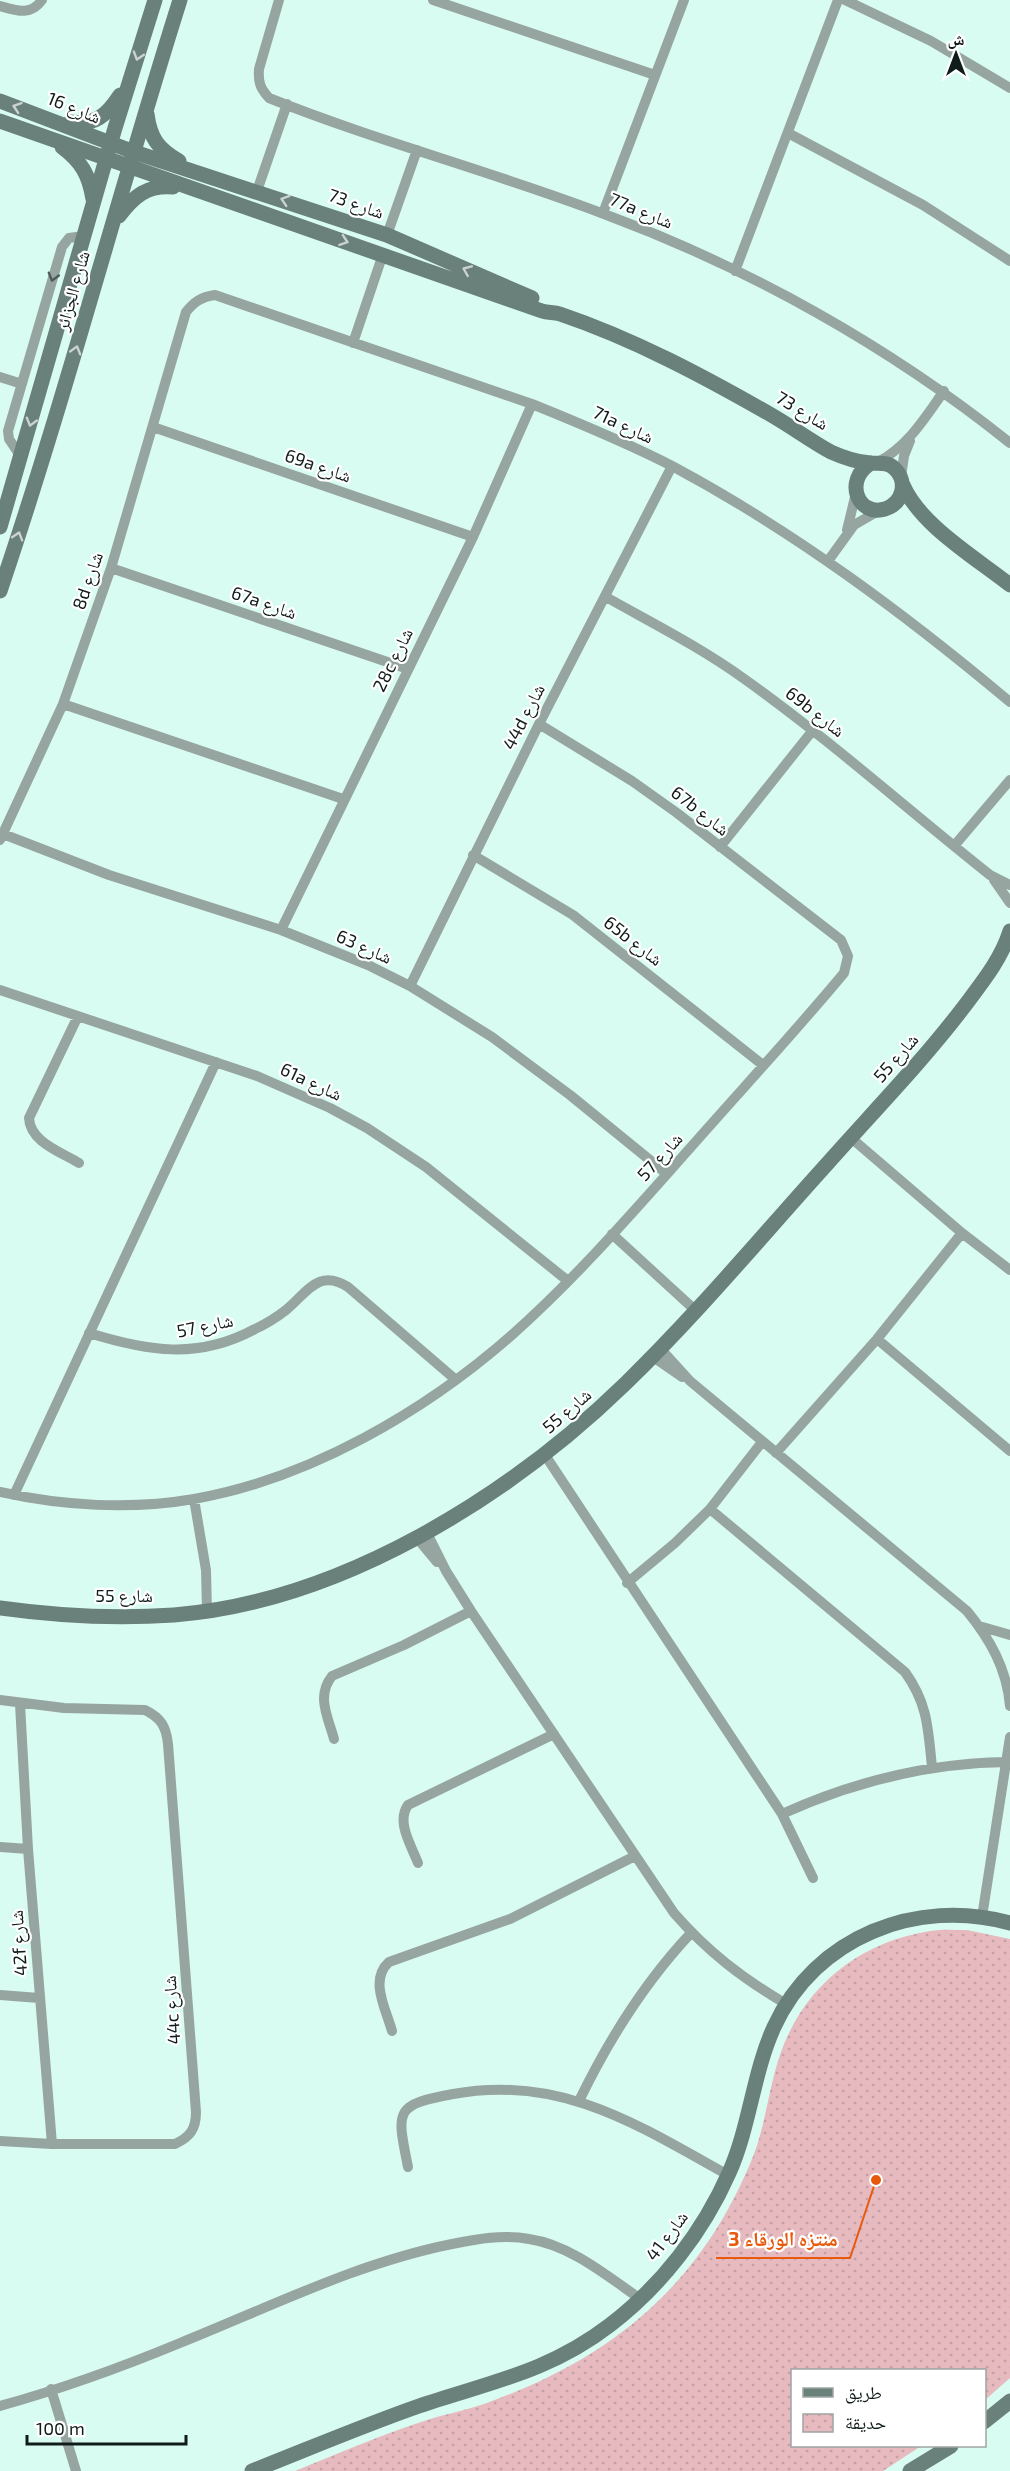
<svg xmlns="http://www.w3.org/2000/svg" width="1010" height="2471" viewBox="0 0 1010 2471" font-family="'Exo 2','Noto Naskh Arabic',sans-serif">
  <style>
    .park { fill: url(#park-dots) }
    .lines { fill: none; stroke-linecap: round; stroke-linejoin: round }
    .street { stroke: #97a5a1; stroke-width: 10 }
    .secondary { stroke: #6a807a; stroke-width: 15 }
    .oneway { stroke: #cbd3d0 }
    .oneway2 { stroke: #4c5a56 }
    .labels { text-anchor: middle; stroke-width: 4.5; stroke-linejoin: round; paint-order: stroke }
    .street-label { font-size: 18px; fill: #0f1c19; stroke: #fff }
    .leader { fill: none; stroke: #e8590c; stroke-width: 2 }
    .callout-dot { fill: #e8590c; stroke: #fff; stroke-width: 2 }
    .callout-label { font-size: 20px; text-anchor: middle; font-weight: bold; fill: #e8590c; stroke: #fff; stroke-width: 4.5; stroke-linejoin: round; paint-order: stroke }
  </style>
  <defs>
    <pattern id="park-dots" width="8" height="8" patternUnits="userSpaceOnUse" patternTransform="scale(1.5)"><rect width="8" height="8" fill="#e6babe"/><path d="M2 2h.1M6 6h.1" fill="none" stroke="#c49fa3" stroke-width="1.8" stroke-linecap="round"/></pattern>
  </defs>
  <rect width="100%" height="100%" fill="#d9fcf2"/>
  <!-- park -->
  <path class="park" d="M967,1930L1010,1939V2378L985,2400L984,2370H792V2446H921L883,2471H295C337,2454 378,2436 421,2422C444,2414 469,2410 492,2401C552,2379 609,2348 655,2304C699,2263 732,2210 754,2154C766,2122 769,2087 780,2055C803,1987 859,1942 930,1931C942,1929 955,1930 967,1930Z"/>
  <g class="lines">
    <!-- street -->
    <path class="street" d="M279,0L259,69C258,82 260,88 269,98C379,142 494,172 604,214C749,268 889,346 1010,443
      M433,0L655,75
      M845,0L931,41L1010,88
      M0,6C17,11 31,16 42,0
      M788,133L923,205L1010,261
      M257,191L287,104
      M603,213L684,0
      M387,235L417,150
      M735,271L838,0
      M353,343L383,254
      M0,377L22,384
      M153,427L473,537
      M21,457L9,439L8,431L62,247L69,238L84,236
      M878,462C908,446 924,419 944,391
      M901,477L904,456L910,441
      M847,530L856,493
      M828,561L854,525L880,510
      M111,568L408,669
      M606,597C652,623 700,647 743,678C829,739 908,810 990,875L1010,885
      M63,704L343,799
      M3,834L109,875L281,930L368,965L410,986L492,1037L570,1095L667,1174
      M0,840L63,704L111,568L186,312C194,302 201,297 215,295L532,404C579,423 628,443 674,467C795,532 905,614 1010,702
      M954,846L1010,780
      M720,847L813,730
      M473,855L573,915L763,1065
      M994,880L1010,903
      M281,930L473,537L532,404
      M410,986L539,724L672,466
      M0,990L257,1076L330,1108L367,1128L426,1167L568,1281
      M78,1016L29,1118C30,1142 61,1152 79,1163
      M850,1137L962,1233L1010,1270
      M612,1234L695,1310
      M89,1333C147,1351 198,1360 255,1329C266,1324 277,1317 286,1310C307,1293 318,1268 348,1287L456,1380
      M877,1339L1010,1451
      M660,1348L690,1381L967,1611C990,1639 1007,1669 1010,1706
      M653,1357L682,1377
      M776,1453L877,1339L962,1233
      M545,1455L782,1814L813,1878
      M0,1492C62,1506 131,1510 194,1499C309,1479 426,1411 513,1334C577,1277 634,1211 691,1147C742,1089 795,1032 844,973L848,956L841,940L677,813L632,781L539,724
      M14,1495L216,1062
      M194,1499L206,1570L207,1611
      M710,1509L905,1672C928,1704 928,1729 932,1767
      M427,1533L446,1571L471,1611L674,1913C708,1952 742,1978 786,2004
      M417,1538L437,1562
      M627,1583L675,1543L710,1509L762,1442
      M979,1626L1010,1635
      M0,1700L64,1708L145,1710C161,1718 166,1726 168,1744L196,2112C196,2129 190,2137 175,2144H52L0,2141
      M20,1704L28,1849L52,2144
      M334,1739C328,1717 316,1696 332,1676L404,1645L471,1611
      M782,1814C855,1781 927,1763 1007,1762
      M0,1847L28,1849
      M418,1863C411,1845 396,1822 408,1805L554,1734
      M982,1917L1010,1737
      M0,1995L39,1998
      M392,2031C386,2009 369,1980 389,1962L510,1919L635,1856
      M579,2101C609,2039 644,1983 691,1933
      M408,2167C397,2111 393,2105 453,2094C561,2074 638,2125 728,2175
      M51,2389L76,2471
      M0,2406C61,2389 122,2367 180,2343C270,2307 357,2263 452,2244C477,2239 503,2234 529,2239C570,2245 606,2275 639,2298"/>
    <!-- secondary -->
    <path class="secondary" d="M0,101L134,152L387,235L532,298
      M147,114C150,138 158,149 179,161
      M0,121L542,311C548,313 554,312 560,314C634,339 705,377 773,416C792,427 811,441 831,452C842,457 857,462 870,463C879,464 887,461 895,469C908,482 903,503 885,509C858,517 843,480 871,463
      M70,122C95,126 107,115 120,95
      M62,147C82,162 89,175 93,199
      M119,216C134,196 147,185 173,187
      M903,485C920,525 976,558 1010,585
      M0,527L115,128L155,0
      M0,591C66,396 118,196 180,0
      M0,1608C57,1616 116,1619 174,1615C340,1602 509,1497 626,1383C697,1314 761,1237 827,1164C873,1112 921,1063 963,1008C981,984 1001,960 1010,931
      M984,2422L1010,2401
      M252,2471C308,2449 362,2426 419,2406C490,2382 549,2372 610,2325C661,2286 703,2232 729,2173C750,2126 753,2073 774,2027C815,1937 917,1897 1010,1923
      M910,2471L951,2446"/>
  </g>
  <!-- one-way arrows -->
  <defs><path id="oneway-chevron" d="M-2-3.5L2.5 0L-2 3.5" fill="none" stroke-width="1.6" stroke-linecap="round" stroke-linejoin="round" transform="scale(1.5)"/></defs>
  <g class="oneway">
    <use href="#oneway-chevron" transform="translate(138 56) rotate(107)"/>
    <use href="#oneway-chevron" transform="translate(17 107) rotate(-161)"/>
    <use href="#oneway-chevron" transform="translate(285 200) rotate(-162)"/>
    <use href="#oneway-chevron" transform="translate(344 241) rotate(19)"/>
    <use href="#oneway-chevron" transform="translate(467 270) rotate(-157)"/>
    <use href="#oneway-chevron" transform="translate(76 350) rotate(-74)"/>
    <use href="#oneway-chevron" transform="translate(31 422) rotate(106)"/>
    <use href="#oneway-chevron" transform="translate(18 536) rotate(-73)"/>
  </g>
  <use class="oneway2" href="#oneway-chevron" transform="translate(53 277) rotate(106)"/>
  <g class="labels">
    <!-- street labels -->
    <g class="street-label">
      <text transform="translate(74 108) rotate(22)" y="6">شارع 16</text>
      <text transform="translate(356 204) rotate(19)" y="6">شارع 73</text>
      <text transform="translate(641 211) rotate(22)" y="6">77a شارع</text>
      <text transform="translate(73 291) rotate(-74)" y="6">شارع الجزائر</text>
      <text transform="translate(802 411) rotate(31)" y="6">شارع 73</text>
      <text transform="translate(623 425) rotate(25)" y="6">71a شارع</text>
      <text transform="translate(318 466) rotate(19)" y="6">69a شارع</text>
      <text transform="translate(88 581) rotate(-71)" y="6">8d شارع</text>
      <text transform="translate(264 603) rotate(19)" y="6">67a شارع</text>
      <text transform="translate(393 660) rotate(-64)" y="6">28c شارع</text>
      <text transform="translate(815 712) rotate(38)" y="6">69b شارع</text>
      <text transform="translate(524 717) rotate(-63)" y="6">44d شارع</text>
      <text transform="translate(700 811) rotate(38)" y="6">67b شارع</text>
      <text transform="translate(633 941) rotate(38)" y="6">65b شارع</text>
      <text transform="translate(364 947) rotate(24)" y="6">شارع 63</text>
      <text transform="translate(896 1058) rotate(-49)" y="6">شارع 55</text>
      <text transform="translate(311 1082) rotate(25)" y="6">61a شارع</text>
      <text transform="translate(660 1157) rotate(-48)" y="6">شارع 57</text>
      <text transform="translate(205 1326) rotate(-12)" y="6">شارع 57</text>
      <text transform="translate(567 1411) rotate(-41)" y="6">شارع 55</text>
      <text x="124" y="1602">شارع 55</text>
      <text transform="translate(19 1943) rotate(-94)" y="6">42f شارع</text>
      <text transform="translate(172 2010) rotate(-94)" y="6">44c شارع</text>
      <text transform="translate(667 2236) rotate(-53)" y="6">شارع 41</text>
    </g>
  </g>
  <!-- callouts -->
  <path class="leader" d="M876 2180L850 2258H716"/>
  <circle class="callout-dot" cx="876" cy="2180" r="6"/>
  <g class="callout-label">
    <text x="783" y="2246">منتزه الورقاء 3</text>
  </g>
  <!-- legend -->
  <rect x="791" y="2369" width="195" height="78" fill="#ffffff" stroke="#9fa4a3" stroke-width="1.5"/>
  <rect x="803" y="2388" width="30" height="9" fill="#6a807a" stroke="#9fa4a3" stroke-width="1.5"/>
  <text x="845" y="2399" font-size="18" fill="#0f1c19">طريق</text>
  <rect x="803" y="2414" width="30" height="18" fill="url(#park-dots)" stroke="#9fa4a3" stroke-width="1.5"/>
  <text x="845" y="2429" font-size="18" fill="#0f1c19">حديقة</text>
  <!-- north arrow -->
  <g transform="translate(956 54)" stroke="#ffffff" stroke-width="4.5" paint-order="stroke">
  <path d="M0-4.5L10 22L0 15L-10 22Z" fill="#0f1c19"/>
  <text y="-9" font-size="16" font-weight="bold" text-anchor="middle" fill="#0f1c19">ش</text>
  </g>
  <!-- scale -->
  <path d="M27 2435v9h159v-9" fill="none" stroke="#0f1c19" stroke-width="3"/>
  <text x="36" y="2435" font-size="18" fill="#0f1c19" stroke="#ffffff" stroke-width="4.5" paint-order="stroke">100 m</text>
</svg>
